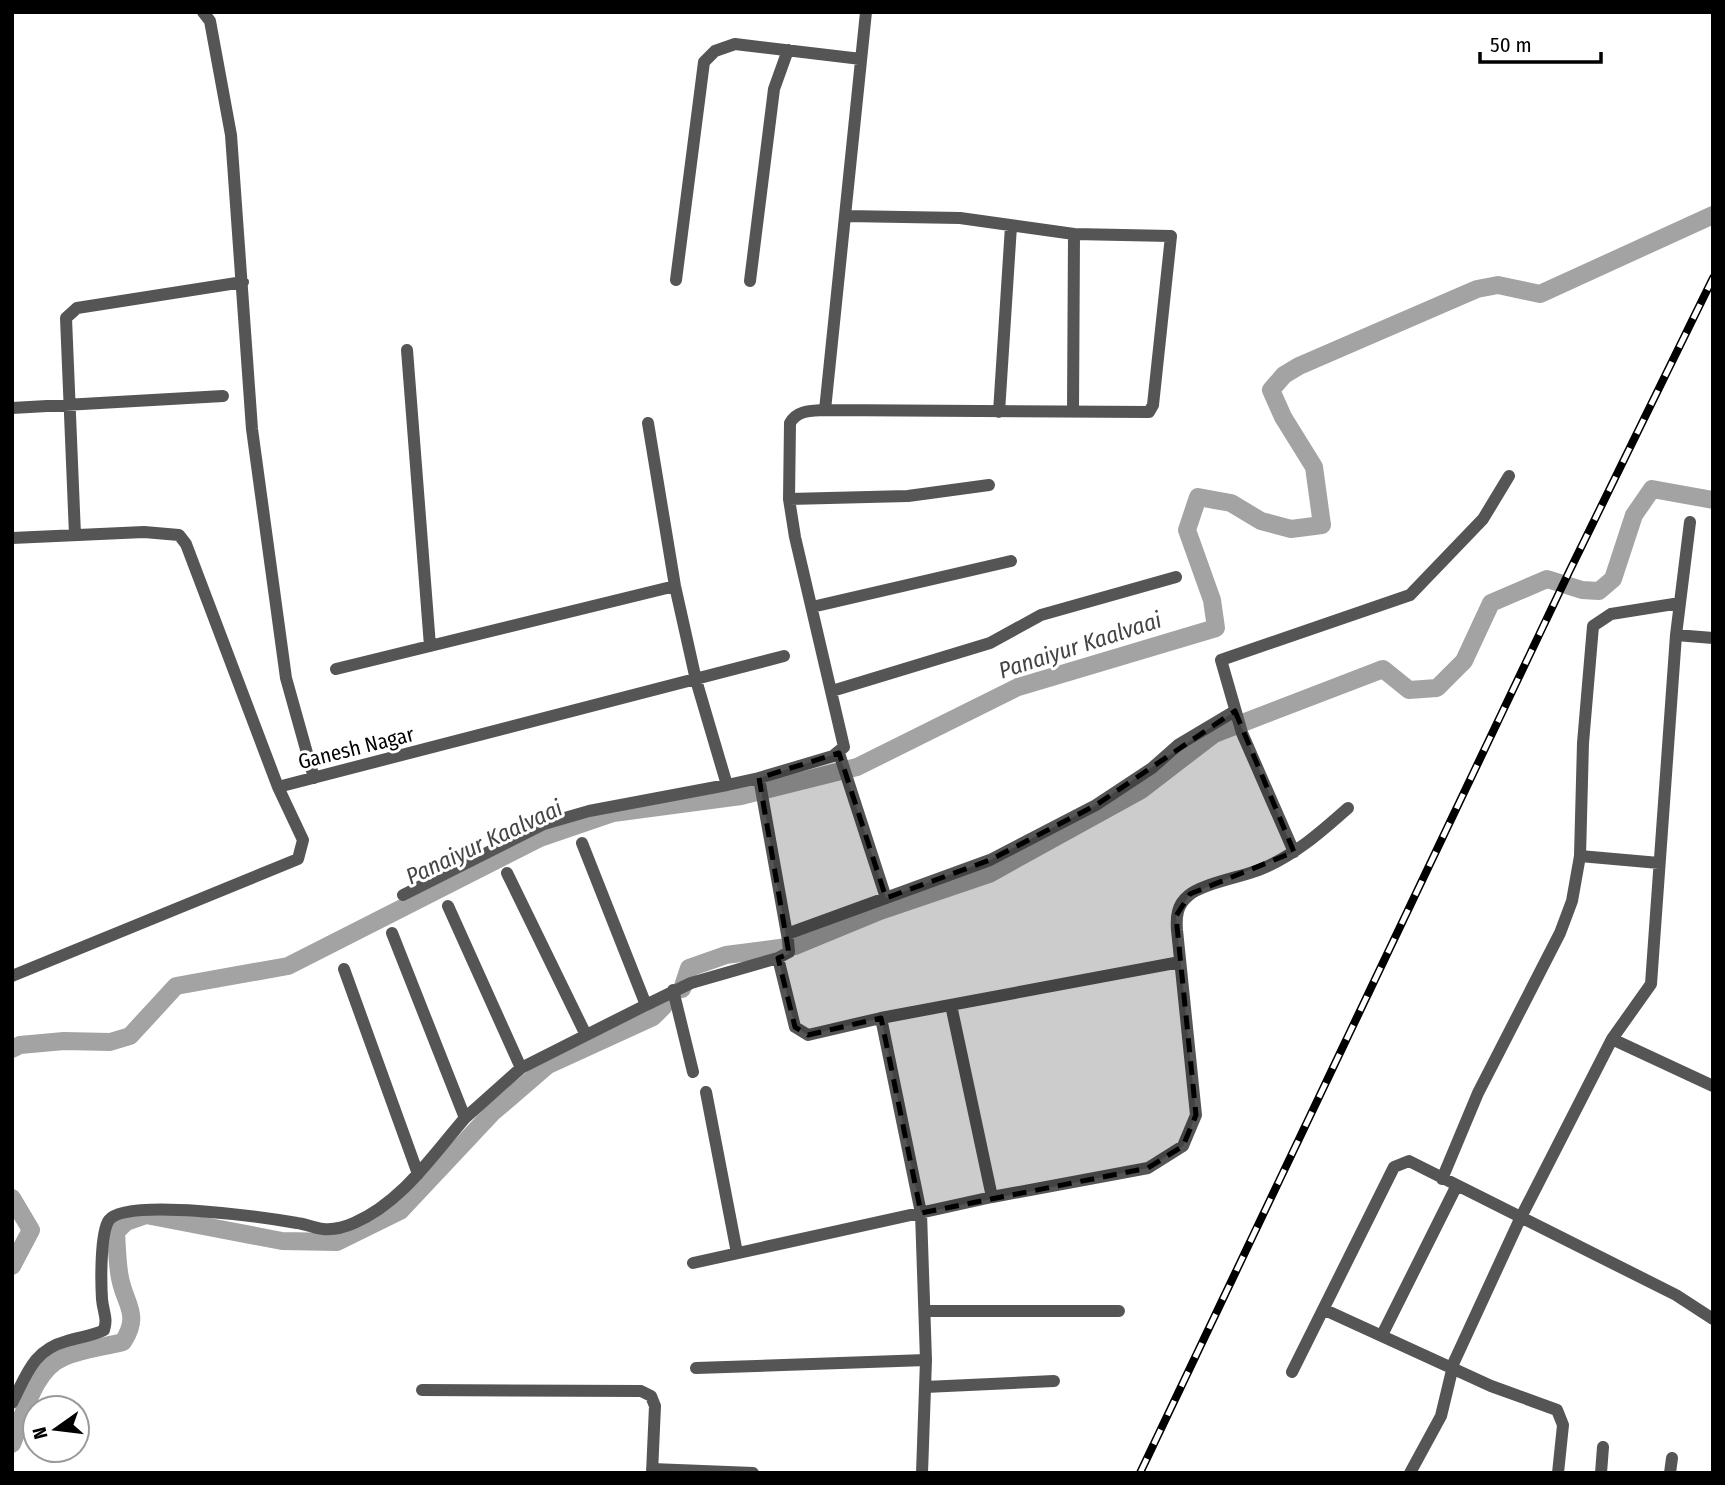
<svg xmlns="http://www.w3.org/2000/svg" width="1725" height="1485" viewBox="0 0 1725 1485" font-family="'Fira Sans Condensed',sans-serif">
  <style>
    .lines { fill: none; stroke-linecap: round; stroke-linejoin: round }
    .canal { stroke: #a3a3a3; stroke-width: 18 }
    .street { stroke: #555; stroke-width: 12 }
    .rail-casing { stroke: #000; stroke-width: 8 }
    .rail { stroke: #fff; stroke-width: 5; stroke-dasharray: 16; stroke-linecap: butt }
    .marked { fill: #000; fill-opacity: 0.2; stroke: #000; stroke-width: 5; stroke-dasharray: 14 9; stroke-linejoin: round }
    .labels { text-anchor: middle; stroke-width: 6; stroke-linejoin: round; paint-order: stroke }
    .street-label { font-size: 21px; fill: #000; stroke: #fff }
    .water-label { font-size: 23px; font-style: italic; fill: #444; stroke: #fff }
  </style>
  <rect width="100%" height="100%" fill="#fff"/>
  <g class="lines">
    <!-- canal -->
    <path class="canal" d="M682,989L689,968L726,955L795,946L880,911L989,874L1141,790L1214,734L1383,669L1409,690L1437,688L1464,661L1491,603L1547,579L1582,590L1599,591L1613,579L1634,515L1652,489L1713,500
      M12,1049L20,1045L64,1041L110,1042L130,1036L176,986L288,966L540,838L613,813L741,796L857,767L1018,687L1216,628L1212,600L1187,530L1198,497L1231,503L1261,521L1291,529L1322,525L1314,467L1283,417L1271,390L1284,375L1299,366L1477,289L1498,285L1540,294L1713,215
      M12,1198L31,1230L12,1266
      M12,1444C24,1416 33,1369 64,1357C83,1349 104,1347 123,1342C141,1314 125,1305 120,1278C117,1263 117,1247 116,1232L126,1222L146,1215L282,1241L337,1242L400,1211L492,1113L548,1065L653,1017L664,1006"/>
    <!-- street -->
    <path class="street" d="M203,12L210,21L231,135L252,429L286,678L314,778
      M846,216L960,218L1074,234L1073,411
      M676,280L704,62L715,51L735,44L861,59
      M750,281L774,89L788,50
      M407,350L430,646
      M12,408L223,396
      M825,410L866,12
      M999,412L1011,226
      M648,423L675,586L696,680L727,785L759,778L788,940L789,952L778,958L795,1027L808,1035L881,1018L921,1213L926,1360L922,1473
      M789,499L908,496L989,485
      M75,535L66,318L77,308L243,282
      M12,538L144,532L179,535L186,544L278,787
      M812,607L1011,561
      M1676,635L1713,638
      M336,669L675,586
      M832,691L990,643L1041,615L1176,577
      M839,753L886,898
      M759,778L833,756L844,747L795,537L789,499L790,423C797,410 811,411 825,410L1149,412L1153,405L1171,236L1074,234
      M582,843L646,1005L691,983L778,958
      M1294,852L1242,733L1221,660L1410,595L1483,519L1509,476
      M1580,856L1583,743L1593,626L1611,614L1680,603
      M507,873L585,1033
      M403,895L544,824L589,811L727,785
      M448,906L521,1068L646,1005
      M392,933L465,1118L521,1068
      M787,934L990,860L1096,805L1152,768L1178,745L1235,711
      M344,969L418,1174
      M12,976L298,859L303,840L278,787L784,656
      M673,990L693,1072
      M951,1005L992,1197
      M881,1018L1180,962
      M1612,1039L1713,1086
      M706,1092L737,1253
      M1442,1179L1478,1093L1560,933L1572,901L1580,856L1659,863
      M693,1263L992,1197L1148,1168L1183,1146L1196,1115L1177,930C1176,917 1177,905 1188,896C1201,884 1241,877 1259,870C1294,856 1321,832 1348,808
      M1325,1310L1491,1386L1557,1410L1563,1425L1558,1473
      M925,1311H1119
      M1382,1335L1457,1185
      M696,1368L926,1360
      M1292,1372L1394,1167L1409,1161L1676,1295L1713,1319
      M925,1387L1054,1381
      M422,1390L641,1391L651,1396L655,1406L652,1473
      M12,1403C27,1374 33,1350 67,1341C79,1337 93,1336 104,1330C108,1318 103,1312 102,1299C101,1283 100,1233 109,1220C126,1197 268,1218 297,1223C306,1224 314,1228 323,1229C333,1230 345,1227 354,1223C402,1202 432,1156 465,1118
      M652,1469L753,1473
      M1410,1473L1441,1416L1454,1362L1520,1219L1612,1039L1651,984L1676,635L1690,522
      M1601,1473L1603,1447
      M1670,1473L1672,1458"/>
    <!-- rail casing -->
    <g class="rail-casing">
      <path id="rail" d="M1140,1473L1569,572L1713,278"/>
    </g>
    <!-- rail -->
    <use href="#rail" class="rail"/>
  </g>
  <!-- marked area -->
  <path class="marked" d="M1235,711L1294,852L1190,894L1176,916L1196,1115L1183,1146L1148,1168L921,1213L881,1018L808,1035L795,1027L778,958L789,954L759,778L839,753L886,898L990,860L1096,805Z"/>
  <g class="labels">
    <!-- street labels -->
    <g class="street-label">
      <text transform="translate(356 748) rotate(-14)" y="7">Ganesh Nagar</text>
    </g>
    <!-- water labels -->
    <g class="water-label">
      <text transform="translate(1080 645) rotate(-18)" y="8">Panaiyur Kaalvaai</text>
      <text transform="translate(484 842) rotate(-25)" y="8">Panaiyur Kaalvaai</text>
    </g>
  </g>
  <!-- border -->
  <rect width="1725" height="1485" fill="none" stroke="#000000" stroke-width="28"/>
  <!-- north arrow -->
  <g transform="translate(56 1429) rotate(256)"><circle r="33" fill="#ffffff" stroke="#999999" stroke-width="2"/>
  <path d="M0-5L12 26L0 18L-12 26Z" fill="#000000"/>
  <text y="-10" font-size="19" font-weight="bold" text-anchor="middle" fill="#000000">N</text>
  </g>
  <!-- scale -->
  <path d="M1480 52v10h121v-10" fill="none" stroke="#000000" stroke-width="3.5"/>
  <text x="1490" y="52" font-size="21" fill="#000000" stroke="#ffffff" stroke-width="5" paint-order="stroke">50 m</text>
</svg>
